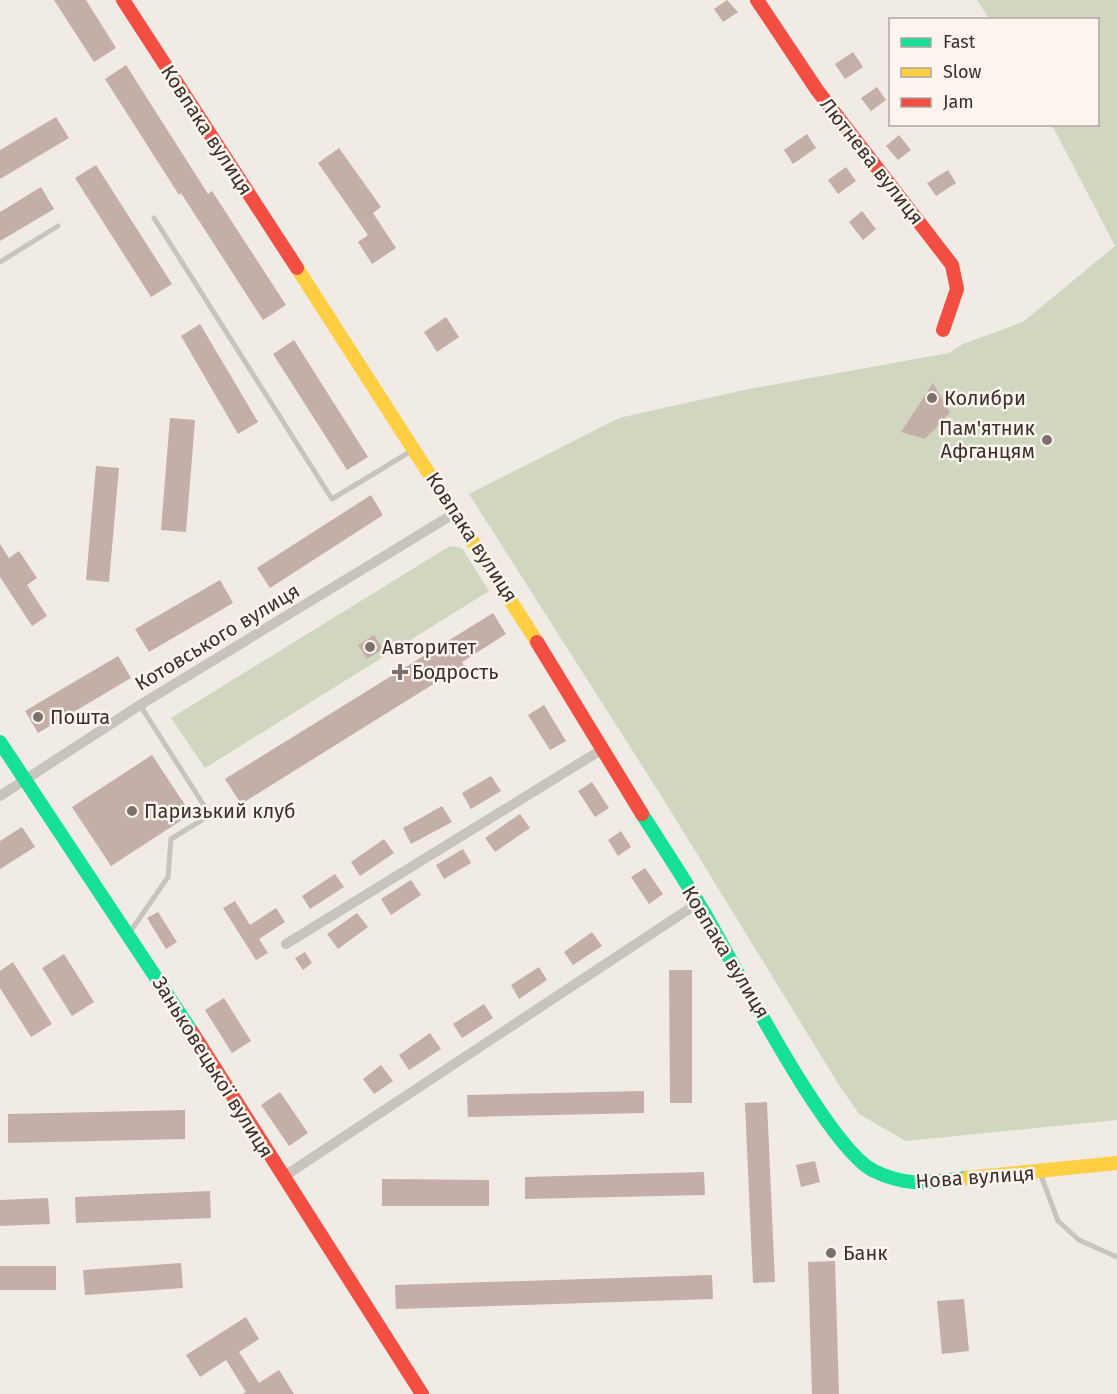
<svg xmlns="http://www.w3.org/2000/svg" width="1117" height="1394" viewBox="0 0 1117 1394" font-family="'Fira Sans',sans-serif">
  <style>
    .green { fill: #d1d6bf }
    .building { fill: #c3afa7 }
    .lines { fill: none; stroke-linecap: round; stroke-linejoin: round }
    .lane { stroke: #c9c3be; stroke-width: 5 }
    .street { stroke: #c9c3be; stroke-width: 10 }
    .fast { stroke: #16e098; stroke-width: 14 }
    .slow { stroke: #ffcf43; stroke-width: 14 }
    .jam { stroke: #f24e42; stroke-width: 14 }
    .poi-dot { fill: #7a716c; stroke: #fbf5ee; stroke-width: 2 }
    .labels { text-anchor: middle; stroke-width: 5; stroke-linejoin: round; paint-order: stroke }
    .street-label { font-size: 20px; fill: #3b302b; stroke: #fbf5ee }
    .poi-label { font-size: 20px; fill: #3b302b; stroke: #fbf5ee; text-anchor: start }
  </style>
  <rect width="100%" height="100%" fill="#f0ebe5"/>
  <!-- green -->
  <path class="green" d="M977,0H1117V1120L906,1141L859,1114L839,1085L662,797L469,494L619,418L749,389L949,353L963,344L1023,322L1115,246L1052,125L1098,124V20L989,19Z
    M450,546L462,548L489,591L205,768L171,718Z"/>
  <!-- building -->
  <path class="building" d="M54,0H86L116,48L94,62Z
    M727,0L738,12L723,22L714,9Z
    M853,52L863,67L845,79L835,64Z
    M126,65L208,194L212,191L286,305L263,320L181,193L179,195L105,79Z
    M877,87L886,100L871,111L861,98Z
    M56,117L69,138L0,179V150Z
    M807,134L816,148L793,164L784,150Z
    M899,135L911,150L898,160L886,146Z
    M339,148L381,207L373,213L396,248L372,264L358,242L368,235L318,163Z
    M96,165L172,284L151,297L75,178Z
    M846,167L856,181L838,194L828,180Z
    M948,170L956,183L936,196L927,183Z
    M41,187L54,209L0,241V212Z
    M862,211L876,229L863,240L849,222Z
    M446,317L459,337L437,352L424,332Z
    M200,324L258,422L238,434L181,336Z
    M294,340L368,457L347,470L273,354Z
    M933,383L950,413L925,439L901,432Z
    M170,418L195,420L186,532L161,530Z
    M96,466L119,468L109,582L86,580Z
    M371,495L383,515L270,588L257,568Z
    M0,544L9,558L19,551L37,578L27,585L47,616L32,626L0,577Z
    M220,580L233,603L149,652L135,629Z
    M493,613L506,634L462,662L464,665L241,804L225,779Z
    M374,635L383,649L367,659L358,645Z
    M118,656L131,678L38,733L25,711Z
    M544,705L566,741L550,750L528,715Z
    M152,755L191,814L111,866L72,807Z
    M491,776L501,791L471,809L462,793Z
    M592,782L609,808L595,817L578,791Z
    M442,806L452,822L411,844L403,828Z
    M520,814L530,828L495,852L485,838Z
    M22,827L35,847L0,869V841Z
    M621,831L631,847L618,856L608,840Z
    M384,839L394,853L360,876L351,862Z
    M463,849L471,863L444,879L436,865Z
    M645,868L663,894L649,904L631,877Z
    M335,874L344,887L310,909L302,896Z
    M411,880L421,895L391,915L381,899Z
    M235,901L250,925L276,908L285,922L259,939L268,953L256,960L223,908Z
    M158,912L177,942L166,949L147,918Z
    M357,913L368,927L338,949L327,934Z
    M592,932L602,946L573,965L564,952Z
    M305,952L312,963L303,970L295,958Z
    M64,954L94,1002L72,1016L42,968Z
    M13,962L52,1024L31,1037L0,988V971Z
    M539,967L547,980L519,999L511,985Z
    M669,970H692V1103H670Z
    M224,998L251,1041L232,1053L205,1010Z
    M484,1004L493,1018L462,1038L453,1024Z
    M430,1033L441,1049L409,1070L399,1055Z
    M381,1065L393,1081L374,1094L363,1079Z
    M644,1091V1113L468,1117L467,1095Z
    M280,1092L308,1133L289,1146L261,1105Z
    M767,1102L775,1282L753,1283L745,1103Z
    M185,1110V1139L8,1143V1114Z
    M815,1161L820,1182L801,1187L796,1165Z
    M704,1172L705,1195L525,1199V1177Z
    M382,1179L489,1180V1206H382Z
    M210,1191L211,1218L76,1223L75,1197Z
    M48,1198L50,1224L0,1226V1200Z
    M835,1261L839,1394H812L808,1262Z
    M181,1263L183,1288L85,1295L83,1270Z
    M0,1266H56V1290H0Z
    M712,1275L713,1299L396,1309L395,1285Z
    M964,1299L969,1351L942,1354L937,1301Z
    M246,1317L259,1339L239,1352L259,1383L279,1370L294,1394H242L246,1392L226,1360L200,1377L186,1355Z"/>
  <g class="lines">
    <!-- lane -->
    <path class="lane" d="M154,218L332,499L413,450
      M0,262L58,226
      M130,932L168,877L171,839L210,815L140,705
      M1040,1173L1058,1221L1079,1240L1117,1257"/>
    <!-- street -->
    <path class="street" d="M0,796L140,705L455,513
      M286,944L601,750
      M283,1177L698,903"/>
    <!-- fast -->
    <path class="fast" d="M0,742L192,1032
      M642,814C663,847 685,880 705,914C735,966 828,1149 874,1171C910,1188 929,1182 967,1178"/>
    <!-- slow -->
    <path class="slow" d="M297,268L537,642
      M967,1178L1117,1163"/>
    <!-- jam -->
    <path class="jam" d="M123,0L297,268
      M757,0L817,90L952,265L957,289L943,330
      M537,642L642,814
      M192,1032L422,1394"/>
  </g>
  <!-- markers -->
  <g class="poi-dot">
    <circle cx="932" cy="398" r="6"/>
    <circle cx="1047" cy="440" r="6"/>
    <circle cx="370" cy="647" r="6"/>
    <path d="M397 663h6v6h6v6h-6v6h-6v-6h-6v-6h6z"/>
    <circle cx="38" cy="717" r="6"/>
    <circle cx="132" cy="811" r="6"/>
    <circle cx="831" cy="1253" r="6"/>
  </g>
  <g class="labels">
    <!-- street labels -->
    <g class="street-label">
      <text transform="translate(207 130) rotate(57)" y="7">Ковпака вулиця</text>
      <text transform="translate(872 161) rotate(52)" y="7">Лютнева вулиця</text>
      <text transform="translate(472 537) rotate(57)" y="7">Ковпака вулиця</text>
      <text transform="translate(217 637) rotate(-31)" y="7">Котовського вулиця</text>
      <text transform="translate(726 952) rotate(59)" y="7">Ковпака вулиця</text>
      <text transform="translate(213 1067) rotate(58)" y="7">Заньковецької вулиця</text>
      <text transform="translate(975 1177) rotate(-4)" y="7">Нова вулиця</text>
    </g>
    <!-- poi labels -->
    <g class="poi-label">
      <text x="944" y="405">Колибри</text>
      <text x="1035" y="435" text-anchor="end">Пам'ятник<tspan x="1035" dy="23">Афганцям</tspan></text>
      <text x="382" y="654">Авторитет</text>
      <text x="412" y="679">Бодрость</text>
      <text x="50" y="724">Пошта</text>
      <text x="144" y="818">Паризький клуб</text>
      <text x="843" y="1260">Банк</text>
    </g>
  </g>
  <!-- legend -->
  <rect x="889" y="18" width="210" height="108" fill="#fbf5ee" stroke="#aea6a0" stroke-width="1.5"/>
  <rect x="901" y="38" width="30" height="9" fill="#16e098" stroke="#aea6a0" stroke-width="1.5"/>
  <text x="943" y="48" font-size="18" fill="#3b302b">Fast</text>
  <rect x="901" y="68" width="30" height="9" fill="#ffcf43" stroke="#aea6a0" stroke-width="1.5"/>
  <text x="943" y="78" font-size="18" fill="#3b302b">Slow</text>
  <rect x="901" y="98" width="30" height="9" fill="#f24e42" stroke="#aea6a0" stroke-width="1.5"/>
  <text x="943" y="108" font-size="18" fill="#3b302b">Jam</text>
</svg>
